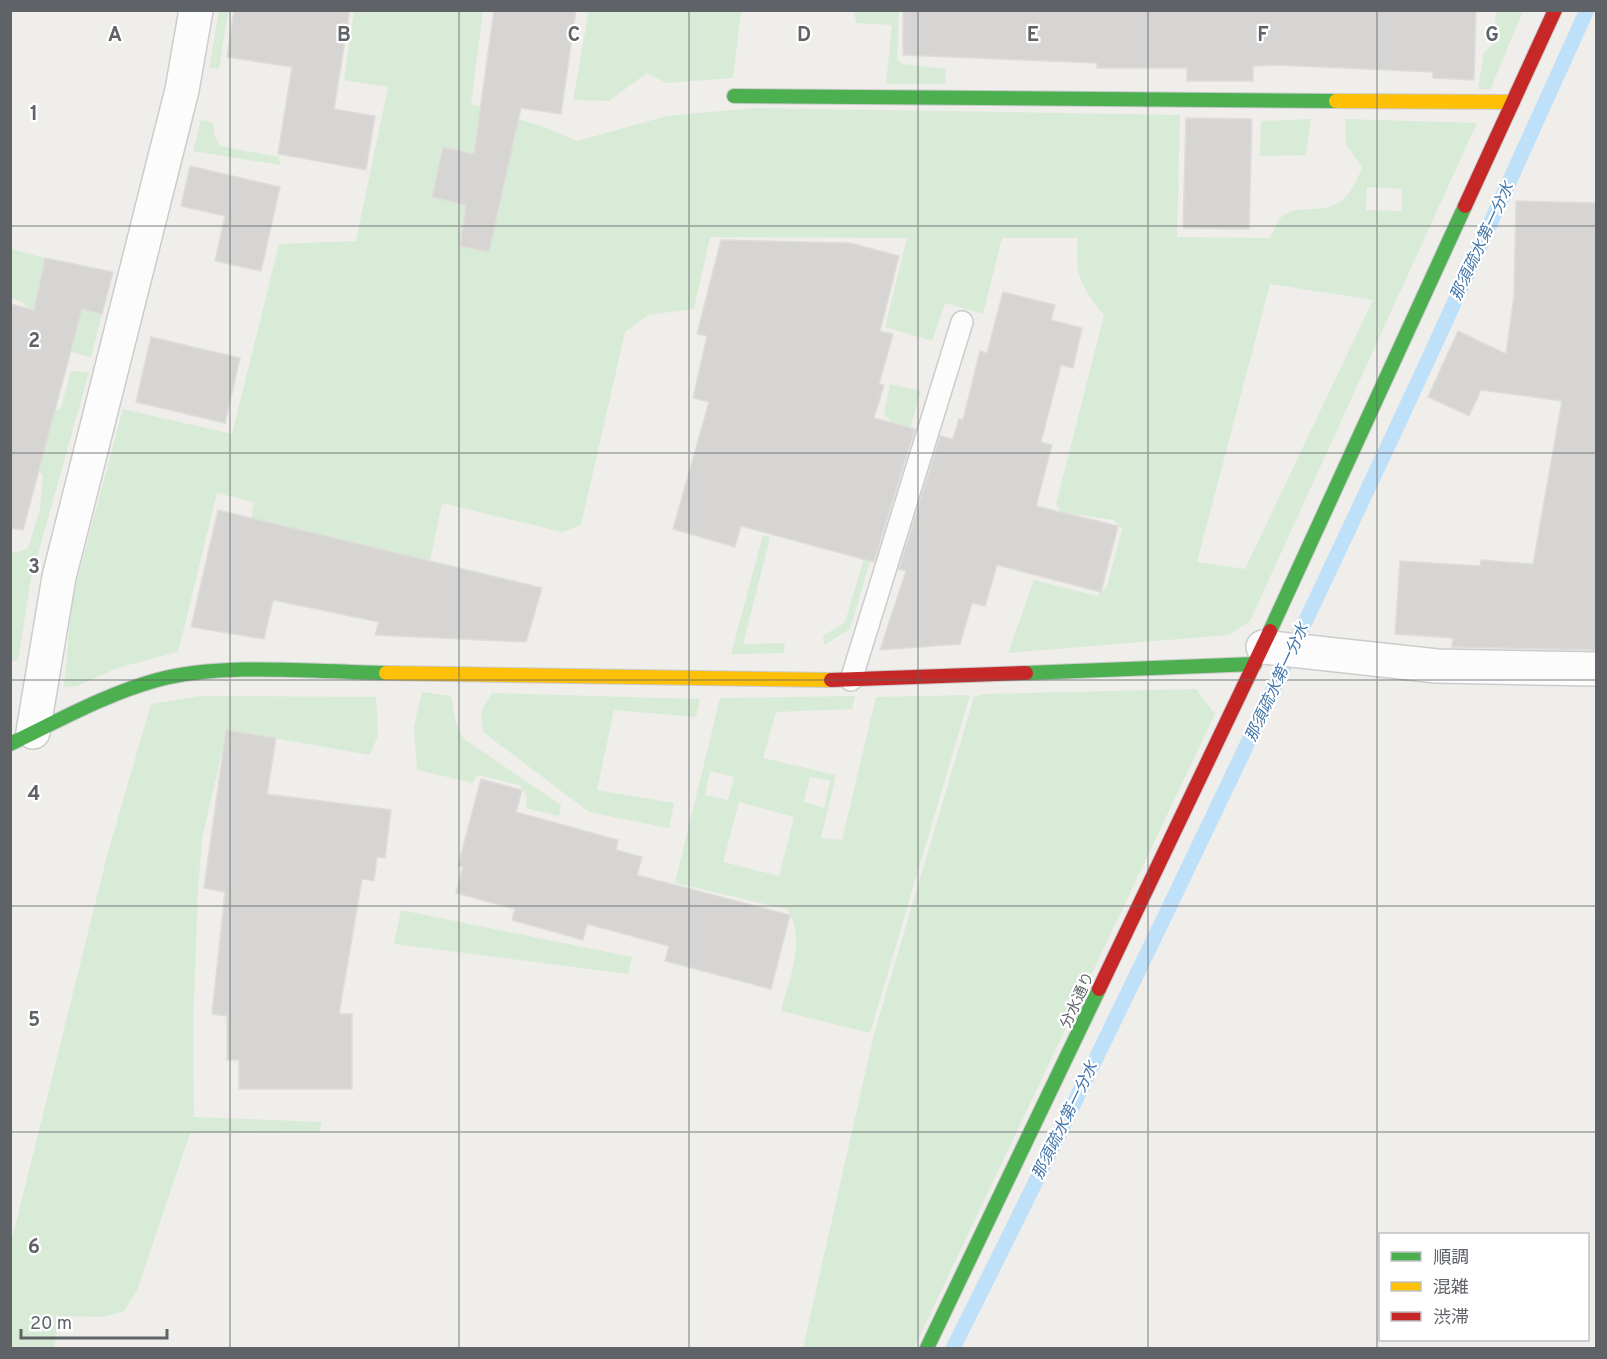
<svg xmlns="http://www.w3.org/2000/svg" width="1607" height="1359" viewBox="0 0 1607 1359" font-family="Overpass,'Noto Sans JP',sans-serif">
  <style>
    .green { fill: #d8ebd6; fill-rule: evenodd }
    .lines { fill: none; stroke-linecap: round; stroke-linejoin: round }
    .stream { stroke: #bfe0f9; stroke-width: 15 }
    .building { fill: #d6d5d3; stroke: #deddd9; stroke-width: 1.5 }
    .lane-casing { stroke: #cbcccc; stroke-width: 24 }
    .street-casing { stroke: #cbcccc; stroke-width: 36 }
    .fast-casing { stroke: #cacacb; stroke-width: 16 }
    .slow-casing { stroke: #cacacb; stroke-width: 16 }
    .jam-casing { stroke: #cacacb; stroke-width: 16 }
    .lane { stroke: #fdfcfc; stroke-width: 21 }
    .street { stroke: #fdfcfc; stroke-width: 33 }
    .fast { stroke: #4caf50; stroke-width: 14 }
    .slow { stroke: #ffc107; stroke-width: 14 }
    .jam { stroke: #c62828; stroke-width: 14 }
    .grid { fill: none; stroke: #5f6368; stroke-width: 1.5; stroke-opacity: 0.55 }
    .labels { text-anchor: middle; stroke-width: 4.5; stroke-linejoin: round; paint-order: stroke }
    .street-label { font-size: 15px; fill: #5f6368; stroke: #fff }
    .water-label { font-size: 16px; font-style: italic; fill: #4174aa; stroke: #fff }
    .grid-label { font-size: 20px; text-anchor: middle; font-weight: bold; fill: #5f6368; stroke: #fff; stroke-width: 4.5; stroke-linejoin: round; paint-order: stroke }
  </style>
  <rect width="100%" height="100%" fill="#efeeea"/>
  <!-- green -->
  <path class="green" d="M589,10L741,11L733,78L666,83L647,73L609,101L573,100Z
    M219,11H228L219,69L209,68Z
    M354,11H483L471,104L550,129L577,141L667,116L754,108L1180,115L1177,237L1270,238C1273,233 1275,226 1278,221C1298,193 1340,234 1362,167L1346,144L1345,119L1477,123L1250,621L1229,635L1008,653L1034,580L1097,596L1107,586L1122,529L1114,520L1061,512L1056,504L1104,315C1081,287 1074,275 1078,238H1002L983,314L945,303L932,341L885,327L907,238L710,237L694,309L648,315L625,332L581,525L562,532L442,503L430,561L251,518L254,502L217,493L178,652L117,668L77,686L64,687L72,599L123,409L232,434L279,244L356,241L388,87L344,80ZM1367,187L1402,189V211L1366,210ZM1270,284L1373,300L1245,569L1197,562Z
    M854,11H899L897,59L903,64L946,69L945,84H886L892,25L856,23Z
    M1496,11H1523L1490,90L1478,89L1484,52L1493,44Z
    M1311,119L1306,155L1260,156L1261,121Z
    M201,120L214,123V135L220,146L279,157L280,165L193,151Z
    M11,249L45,258L41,279L49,301L102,314L91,357L36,343C34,319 37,306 11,298Z
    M71,371L89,372L31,579L18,661H11V552L16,553L28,548L40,509L43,476L33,464L47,414L61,408Z
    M890,384L921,391L850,629L824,645L823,636L845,622L887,482L884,450L891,421L884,413Z
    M763,535L770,537L743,644L785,643L784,653L731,654Z
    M1196,689L1215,714L914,1348H803L874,1034L974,697L983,694Z
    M422,692L451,696L456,723L464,739L561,805L559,816L526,808L527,796L519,785L477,775L473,783L417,770L414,727Z
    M492,693L700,699L696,717L614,710L597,790L674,803L669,828L589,812L483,732L481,712Z
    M970,695L870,1033L781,1011C789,978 807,940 787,909L675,883L720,698L855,696L852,709L776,712L763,758L836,775L821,838L842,840L876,697ZM710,771L734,777L728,800L705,795ZM810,777L830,781L824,808L804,802ZM739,802L794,817L779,876L723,862Z
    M202,696L376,697L378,735L370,755L227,730L202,839L198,889L193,1027L194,1117L322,1122L319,1132L190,1133L137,1291L123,1312L101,1317L60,1316L54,1348H11V1243L108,852L151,704Z
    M401,910L632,957L628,974L394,944Z"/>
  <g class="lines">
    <!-- stream -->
    <path class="stream" d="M953,1348C1102,1051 1245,751 1386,450C1455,304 1520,157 1587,10"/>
  </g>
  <!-- building -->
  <path class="building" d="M234,10H350L334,109L375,116L366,170L278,154L292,67L227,57Z
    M494,10H576L561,114L521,108L489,252L460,246L466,205L432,197L443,147L474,154Z
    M903,10H1476L1474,80L1433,78V72L1276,65L1253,66V81H1187V68H1097V63L903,55Z
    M1186,118L1252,119L1249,229L1183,228Z
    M190,166L280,187L261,271L215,261L225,216L181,206Z
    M1516,201L1596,203V650L1452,647L1453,638L1395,634L1400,561L1480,566L1481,560L1533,564L1562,401L1481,390L1469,416L1428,397L1458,331L1506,354L1514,296Z
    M721,240L850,243L899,256L880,331L893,334L879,384L884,385L874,418L915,429L874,562L741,526L735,547L673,529L709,402L693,398L707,336L697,334Z
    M45,258L113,272L102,314L82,309L23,530L10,528V304L34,310Z
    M1003,292L1055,305L1051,320L1082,328L1073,368L1061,365L1041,442L1052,445L1036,506L1118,526L1101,592L997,565L985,606L972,603L960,644L880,650L906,571L899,569L940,436L953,439L959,419L963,420L980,351L987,353Z
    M151,337L240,358L225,423L136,402Z
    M218,510L542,588L526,642L375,635L379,622L273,600L264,639L191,627Z
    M226,730L276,738L267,794L391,810L385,858L377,857L374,881L362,879L339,1014H352V1089H239V1060H227V1016L212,1014L225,892L204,888Z
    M481,779L522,790L516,812L618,840L616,850L642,857L637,875L790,915L771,989L665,961L669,946L587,924L583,940L512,920L515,909L456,893L463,867L458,866Z"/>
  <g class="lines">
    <!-- lane casing -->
    <g class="lane-casing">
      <path id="lane" d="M851,680L962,322"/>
    </g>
    <!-- street casing -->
    <g class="street-casing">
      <path id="street" d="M1263,647L1437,666L1596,669
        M33,732L59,577L182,90L196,10"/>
    </g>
    <!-- fast casing -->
    <g class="fast-casing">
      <path id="fast" d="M734,96L1336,101
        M1270,631L1465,206
        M1026,673L1255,664
        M10,744C58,721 106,694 157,680C224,662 316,672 386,673
        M927,1348L1099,989"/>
    </g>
    <!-- slow casing -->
    <g class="slow-casing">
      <path id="slow" d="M1336,101L1513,102
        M386,673L831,680"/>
    </g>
    <!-- jam casing -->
    <g class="jam-casing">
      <path id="jam" d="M1465,206L1555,10
        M831,680L1026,673
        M1099,989L1270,631"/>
    </g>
    <!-- lane -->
    <use href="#lane" class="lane"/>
    <!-- street -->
    <use href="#street" class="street"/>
    <!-- fast -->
    <use href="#fast" class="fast"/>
    <!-- slow -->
    <use href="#slow" class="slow"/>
    <!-- jam -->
    <use href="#jam" class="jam"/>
  </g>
  <!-- grid -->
  <path class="grid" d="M230,10V1348M459,10V1348M689,10V1348M918,10V1348M1148,10V1348M1377,10V1348M10,226H1596M10,453H1596M10,680H1596M10,906H1596M10,1132H1596"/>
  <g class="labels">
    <!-- street labels -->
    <g class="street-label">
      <text transform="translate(1077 1000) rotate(-65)" y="5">分水通り</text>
    </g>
    <!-- water labels -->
    <g class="water-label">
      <text transform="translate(1481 241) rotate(-65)" y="6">那須疏水第一分水</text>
      <text transform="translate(1276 682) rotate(-65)" y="6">那須疏水第一分水</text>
      <text transform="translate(1064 1120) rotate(-64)" y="6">那須疏水第一分水</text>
    </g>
  </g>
  <g class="grid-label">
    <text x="115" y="41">A</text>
    <text x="344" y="41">B</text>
    <text x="574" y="41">C</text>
    <text x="804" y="41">D</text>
    <text x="1033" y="41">E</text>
    <text x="1263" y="41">F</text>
    <text x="1492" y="41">G</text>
    <text x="34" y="120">1</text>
    <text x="34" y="347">2</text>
    <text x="34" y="573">3</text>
    <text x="34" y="800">4</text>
    <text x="34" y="1026">5</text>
    <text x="34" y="1253">6</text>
  </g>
  <!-- border -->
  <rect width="1607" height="1359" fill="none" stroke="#5f6368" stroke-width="24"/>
  <!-- legend -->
  <rect x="1379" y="1233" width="210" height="108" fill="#ffffff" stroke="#bfc1c3" stroke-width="1.5"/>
  <rect x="1391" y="1252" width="30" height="9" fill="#4caf50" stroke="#bfc1c3" stroke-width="1.5"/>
  <text x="1433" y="1263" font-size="18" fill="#5f6368">順調</text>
  <rect x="1391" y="1282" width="30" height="9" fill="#ffc107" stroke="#bfc1c3" stroke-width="1.5"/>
  <text x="1433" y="1293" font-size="18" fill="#5f6368">混雑</text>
  <rect x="1391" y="1312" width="30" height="9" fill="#c62828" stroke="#bfc1c3" stroke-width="1.5"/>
  <text x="1433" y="1323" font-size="18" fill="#5f6368">渋滞</text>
  <!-- scale -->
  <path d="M21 1329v9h146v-9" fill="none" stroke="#5f6368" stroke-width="3"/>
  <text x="30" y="1329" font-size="18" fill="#5f6368" stroke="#ffffff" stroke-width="4.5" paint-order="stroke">20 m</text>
</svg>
